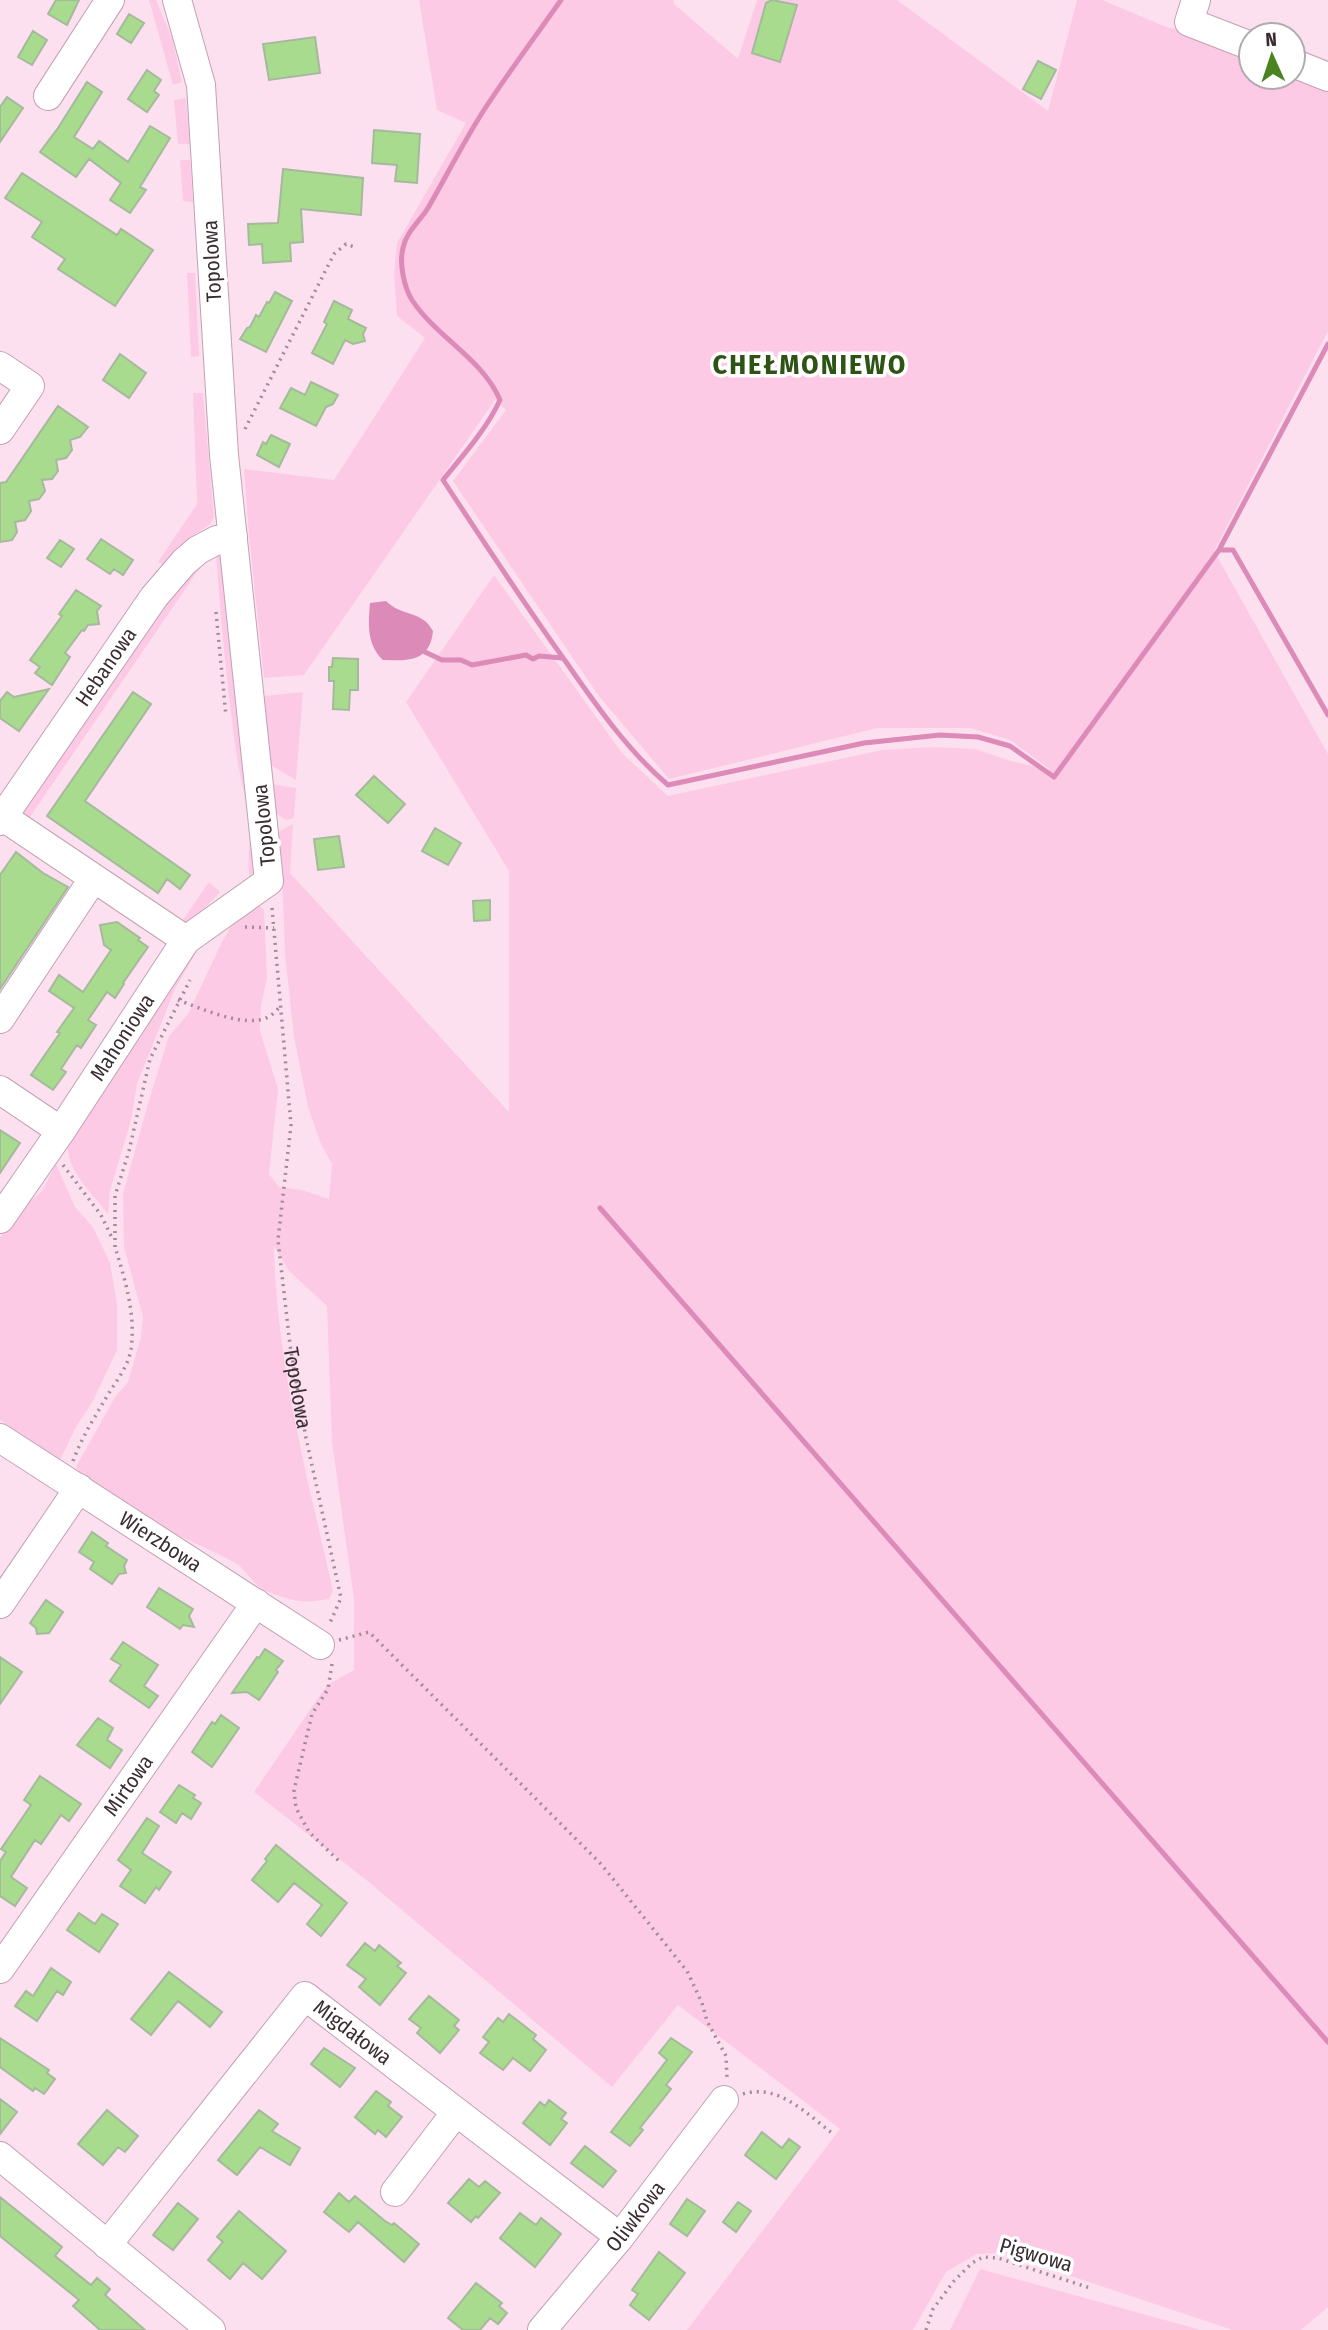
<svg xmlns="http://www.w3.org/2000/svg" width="1328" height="2330" viewBox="0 0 1328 2330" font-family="'Fira Sans Condensed',sans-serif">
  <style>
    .green { fill: #fdcae5 }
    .water { fill: #dc8ab8 }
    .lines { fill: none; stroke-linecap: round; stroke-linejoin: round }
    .stream { stroke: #dc8ab8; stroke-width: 5 }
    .building { fill: #a8db8e; stroke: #a5b99c; stroke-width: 2 }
    .minor-casing { stroke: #c2a1b3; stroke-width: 30 }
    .path { stroke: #a08b96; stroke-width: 3.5; stroke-dasharray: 2 5; stroke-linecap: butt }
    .minor { stroke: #fff; stroke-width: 28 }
    .labels { text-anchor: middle; stroke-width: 7; stroke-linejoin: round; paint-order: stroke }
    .street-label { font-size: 21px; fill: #392c33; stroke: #fff }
    .district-label { font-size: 28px; font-weight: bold; letter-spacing: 2px; fill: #2e5415; stroke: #fff }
  </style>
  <rect width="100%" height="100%" fill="#fde0ef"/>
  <!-- green -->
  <path class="green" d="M149,0H156L172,38L182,82L173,85Z
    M419,0H674V4L738,59L757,0H897L1048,111L1077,0H1102L1169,28L1192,30L1251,54V77H1293L1328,85V331L1214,551L1328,754V2307L1301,2330H1233L1002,2253L977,2254L946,2272L913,2330H687L840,2129L678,2005L612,2087L370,1883L254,1792L327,1685L354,1670V1599L332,1442L327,1306L289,1271L274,1246C276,1362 308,1478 333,1591L329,1599C301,1604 293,1601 266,1591C253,1586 247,1569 235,1563C197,1541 94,1504 76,1467L115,1397L128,1382L141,1337L143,1317L124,1247L123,1194L149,1100L169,1036L188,1014L221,944L240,910L259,905L264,910L267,978L261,1006L260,1031L278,1089L269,1174L279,1187L302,1190L329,1199L332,1164L321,1144L308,1107L294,1037L285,954L282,871L276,833L293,824L290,873L509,1112V871L406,702L494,575L622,753L668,796L882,750L933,747L975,749L1011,761L1051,770L1010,740L970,728H878L669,779L598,695L453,481L506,410L495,400L304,675L264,678L249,536L244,469L334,480L425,338L397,316L394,274L397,243L466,123L437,110Z
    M186,98L190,144H178L174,100Z
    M180,160H190L193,202L183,201Z
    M187,273H195L199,356L191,357Z
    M193,393H203L214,517L210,524L187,540L162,564L158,562L197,504Z
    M216,554L224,558L255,870L250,878C246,859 252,840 249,820C246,799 240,778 237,757C227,690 221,622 216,554Z
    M198,561L201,566L28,820L21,813L158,605Z
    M303,692L296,780L269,764L261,701L264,696Z
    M272,784L296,788L294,818L286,820L274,812Z
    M209,882L220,892L187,927L180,924Z
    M203,940L175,989L137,1084L131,1120L110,1191L108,1214C91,1192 63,1168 68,1138Z
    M56,1164L75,1207L93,1227L110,1263L117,1304V1350L93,1401L76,1427L60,1460L0,1420V1238L22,1208L42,1191Z
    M980,2269L1201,2330H950Z"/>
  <!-- water -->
  <path class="water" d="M386,601C402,617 422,610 433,631C430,662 408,661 383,660C367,645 368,625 370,603Z"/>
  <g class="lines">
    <!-- stream -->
    <path class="stream" d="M561,0C535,37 508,73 484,110C464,141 447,175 428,208C420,221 406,232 403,248C399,263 404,287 412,300C437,338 482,358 500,400C486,430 464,454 443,480C483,541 523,602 566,662C596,705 628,751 668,785L864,743L940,735L978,737L1010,746L1054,777L1219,550L1328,344
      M1219,550H1233L1328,715
      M425,652L442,660H461L472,665L526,655L533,659L539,656L562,658
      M600,1208L1328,2042"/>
  </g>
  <!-- building -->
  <path class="building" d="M56,0H79L67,25L48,14Z
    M772,0L797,5L780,62L752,53L766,3Z
    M129,14L144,23L131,43L117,34Z
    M33,31L47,40L32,65L18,57Z
    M315,37L320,73L269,80L263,44Z
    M1038,61L1056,70L1041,99L1023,89Z
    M147,70L161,80L154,91L159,95L147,112L128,99Z
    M87,82L102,92L74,137L93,149L99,141L128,162L150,126L170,138L140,187L146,190L130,213L110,200L121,183L89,159L76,177L40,152L58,128Z
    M7,97L23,108L0,142V107Z
    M374,130L420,134L417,183L395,181L397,165L372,163Z
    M283,169L363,178L361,215L301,209L303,242L290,243L291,261L263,263L262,244L249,245L248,224L278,223Z
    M22,173L117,235L121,229L153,250L115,306L58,269L65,259L32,237L42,222L5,198Z
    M275,292L292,301L266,352L240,339L247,328L250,327L256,315L259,317L267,302L269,303Z
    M334,301L352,310L348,319L366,328L363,334L365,341L353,344L345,340L333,364L312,353L327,324L324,322Z
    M120,354L146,373L129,398L103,380Z
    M311,382L338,395L333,404L326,407L316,426L280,408L291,388L305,395Z
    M58,406L88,427L80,437L70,440L72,450L66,458L56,460L58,471L52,479L42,480L45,491L39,499L29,501L31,511L25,520L15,522L17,532L12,540L0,542V483L6,482Z
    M271,435L290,444L279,467L257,455L263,442L266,444Z
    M101,539L133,560L123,575L114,569L110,574L87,559Z
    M60,540L74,549L61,567L47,558Z
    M76,590L101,606L97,611L99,624L88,625L84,631L82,630L65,653L70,657L52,685L35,673L40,667L30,660L62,616L59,614Z
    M333,658L358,659V690H350L349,710L333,709L334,681H329V667H332Z
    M49,689L19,731L0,718V701L7,692L14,697Z
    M133,692L151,704L85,801L190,875L180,889L167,879L158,893L47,816Z
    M374,776L405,804L388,823L356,795Z
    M435,828L461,843L448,865L422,851Z
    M339,836L344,867L318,870L314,839Z
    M16,852L43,873L68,887L0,989V875Z
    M490,900V920L474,921L473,901Z
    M117,922L140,938L138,940L148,947L123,983L124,984L115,998L107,992L88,1020L96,1025L81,1048L77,1045L61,1069L66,1072L53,1090L31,1075L60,1033L57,1032L74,1008L49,991L59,975L83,992L111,950L104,945L100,925Z
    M0,1130L20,1143L0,1173Z
    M92,1532L108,1543L106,1546L127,1560L124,1566L126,1573L119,1574L112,1584L90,1569L94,1562L79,1552Z
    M159,1588L193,1609L189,1616L194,1627L183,1625L180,1629L147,1607Z
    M46,1600L63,1612L49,1633L37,1634L36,1628L30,1623Z
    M123,1642L158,1665L144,1686L158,1696L149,1708L110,1681L121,1665L111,1659Z
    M265,1649L283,1661L276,1670L278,1672L259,1700L247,1692L232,1693L257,1657L259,1658Z
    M0,1657L22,1672L0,1704Z
    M221,1715L239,1728L212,1767L192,1752L212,1722L215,1724Z
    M98,1718L113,1728L107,1740L122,1750L110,1768L77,1745Z
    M40,1776L81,1804L69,1821L61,1815L41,1844L35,1840L11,1877L27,1888L15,1906L0,1896V1861L6,1852L1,1849L31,1805L24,1800Z
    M179,1785L195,1795L193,1798L201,1803L191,1819L182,1813L176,1823L160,1812Z
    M147,1818L159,1826L142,1853L171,1872L159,1890L156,1887L145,1903L120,1886L131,1870L118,1860Z
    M276,1845L347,1903L321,1936L307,1924L322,1905L294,1883L278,1902L252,1880L267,1861L265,1859Z
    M79,1913L95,1924L102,1914L118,1924L99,1952L67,1930Z
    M365,1943L375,1951L379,1945L401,1963L397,1966L406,1973L380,2005L359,1987L366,1979L347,1965Z
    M51,1968L71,1982L63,1995L57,1991L37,2021L15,2006L26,1991L33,1996Z
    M169,1972L222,2012L210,2027L178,2001L151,2035L131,2019Z
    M429,1996L459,2020L454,2026L459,2030L440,2053L417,2033L421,2028L409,2019Z
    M509,2014L536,2035L533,2039L546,2050L530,2071L513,2058L503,2070L480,2053L489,2042L483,2037L498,2018L503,2022Z
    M0,2038L49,2070L47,2073L55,2079L44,2094L35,2088L33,2091L0,2067Z
    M671,2038L692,2052L666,2085L671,2089L640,2128L643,2130L630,2146L611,2132L667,2060L659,2053Z
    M324,2048L355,2068L340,2087L311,2064Z
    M376,2091L391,2102L388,2106L402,2117L386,2137L378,2130L375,2134L355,2117Z
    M0,2099L17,2112L0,2134Z
    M549,2100L566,2113L561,2119L567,2123L550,2145L523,2123L540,2102L545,2106Z
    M107,2110L138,2136L125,2152L118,2147L103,2165L78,2144Z
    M259,2110L278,2124L272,2131L300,2148L290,2165L260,2147L237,2175L218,2160Z
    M762,2132L782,2148L789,2139L800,2147L776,2179L745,2155Z
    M585,2146L616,2171L603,2187L571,2163Z
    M469,2179L479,2187L485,2181L500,2193L478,2218L476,2216L471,2222L448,2203Z
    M339,2193L349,2202L355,2196L385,2221L392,2225L394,2223L419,2244L404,2262L358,2222L349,2232L324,2212Z
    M0,2197L62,2247L55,2256L91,2285L97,2278L110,2289L105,2295L145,2330H100L73,2306L79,2300L0,2236Z
    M687,2199L705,2211L687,2236L670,2224Z
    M738,2202L751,2211L736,2232L723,2222Z
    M178,2203L198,2219L173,2250L153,2235Z
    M239,2211L286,2251L262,2279L243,2263L230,2279L208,2260L223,2242L217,2237Z
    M520,2213L536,2225L541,2218L561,2234L535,2267L500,2238Z
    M659,2252L685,2273L649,2320L630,2305L638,2294L632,2290Z
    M476,2283L502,2303L499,2306L507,2313L498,2324L490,2318L480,2330H463L448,2318Z"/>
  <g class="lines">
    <!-- minor casing -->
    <g class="minor-casing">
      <g id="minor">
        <path d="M1196,0L1189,22L1251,46"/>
        <path d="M1293,63L1328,77"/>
        <path d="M48,96L110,0"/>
        <path d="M0,366L30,386L0,430"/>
        <path d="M0,815L186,940"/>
        <path id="s2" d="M0,821L154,597L184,562L198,550L217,540L233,537"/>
        <path d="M0,1019L93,879"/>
        <path d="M0,1090L61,1131"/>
        <path id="s3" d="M0,1219L61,1131L186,940L269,881L224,455L201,85L177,0"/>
        <path id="s4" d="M0,1438L320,1645"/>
        <path d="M0,1604L79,1488"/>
        <path id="s5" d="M0,1969L256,1603"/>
        <path d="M0,2156L211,2330"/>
        <path d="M395,2192L456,2112"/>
        <path id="s6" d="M107,2245L305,1996L620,2237"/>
        <path id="s7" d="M542,2330L620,2237L724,2100"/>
      </g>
    </g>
    <!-- path -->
    <g class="path">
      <path d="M245,429L334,254L346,244L357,248"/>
      <path d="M216,612L226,716"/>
      <path id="s1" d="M272,908L291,1125L278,1240L290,1345L306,1438L341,1598L329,1625"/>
      <path d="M245,927L274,928"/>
      <path d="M178,1000C200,1008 246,1029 268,1017C273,1015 277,1009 281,1006"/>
      <path d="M63,1165L101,1215L113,1240"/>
      <path d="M115,1247V1196L129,1151L150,1059L190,980"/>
      <path d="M73,1461C81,1439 94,1418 106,1398C115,1382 128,1368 131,1349C136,1315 125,1279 115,1247"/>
      <path d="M339,1640L369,1632L601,1864L687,1971L702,2003L707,2021L726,2056L727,2078"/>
      <path d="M332,1664L328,1689L312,1714L294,1790L296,1808L309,1832L339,1861"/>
      <path d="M743,2094C778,2083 807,2114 832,2133"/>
      <path d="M926,2330L933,2309L954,2281L972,2263L983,2257L998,2258L1090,2288"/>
    </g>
    <!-- minor -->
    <use href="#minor" class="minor"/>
  </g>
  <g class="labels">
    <!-- street labels -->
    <g class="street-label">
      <text transform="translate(212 261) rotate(-93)" y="7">Topolowa</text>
      <text dy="7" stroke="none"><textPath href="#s2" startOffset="187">Hebanowa</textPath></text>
      <text transform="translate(264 825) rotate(-96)" y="7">Topolowa</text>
      <text dy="7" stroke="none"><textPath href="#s3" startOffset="219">Mahoniowa</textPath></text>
      <text dy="7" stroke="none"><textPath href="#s1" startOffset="483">Topolowa</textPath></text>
      <text dy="7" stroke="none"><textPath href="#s4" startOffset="191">Wierzbowa</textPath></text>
      <text dy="7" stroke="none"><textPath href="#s5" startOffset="224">Mirtowa</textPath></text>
      <text dy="7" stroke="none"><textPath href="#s6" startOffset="378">Migdałowa</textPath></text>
      <text dy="7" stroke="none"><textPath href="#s7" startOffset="147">Oliwkowa</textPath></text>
      <text transform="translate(1036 2255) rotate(16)" y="7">Pigwowa</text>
    </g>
    <!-- district labels -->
    <g class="district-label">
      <text x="810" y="374">CHEŁMONIEWO</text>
    </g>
  </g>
  <!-- north arrow -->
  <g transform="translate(1272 56) rotate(357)"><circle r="33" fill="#ffffff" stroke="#b0abad" stroke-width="2"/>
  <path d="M0-5L12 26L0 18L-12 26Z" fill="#4a8420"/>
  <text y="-10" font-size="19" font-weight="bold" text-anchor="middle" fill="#392c33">N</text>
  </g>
</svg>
